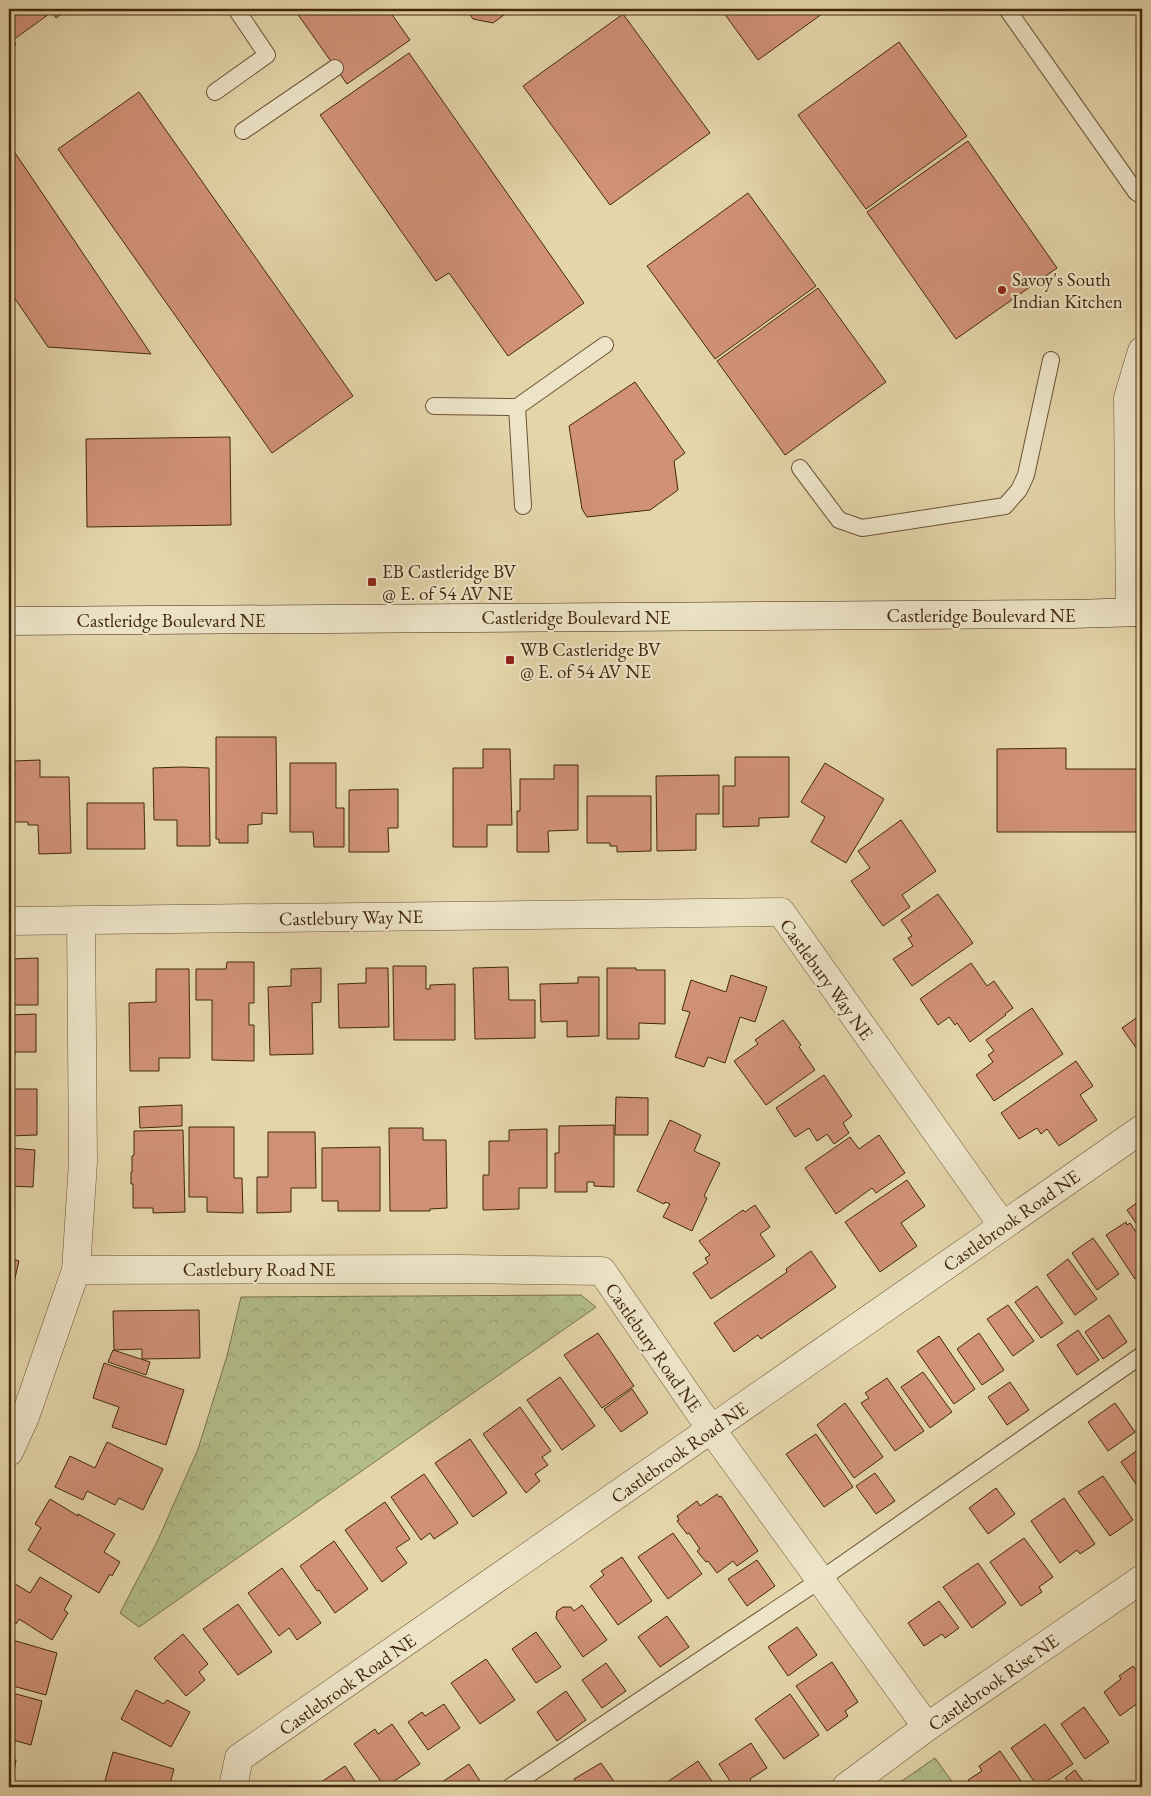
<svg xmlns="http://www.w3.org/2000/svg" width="1151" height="1796" viewBox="0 0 1151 1796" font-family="'EB Garamond',serif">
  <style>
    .forest { fill: url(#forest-crowns); stroke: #7a724c }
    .building { fill: #d09178; stroke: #43280d }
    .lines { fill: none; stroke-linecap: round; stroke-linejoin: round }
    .lane-casing { stroke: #6b5334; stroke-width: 18 }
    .street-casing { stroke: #6b5334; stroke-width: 29 }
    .secondary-casing { stroke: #43280d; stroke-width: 29 }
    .lane { stroke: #ede4c8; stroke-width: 16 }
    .street { stroke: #ede4c8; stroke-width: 28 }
    .secondary { stroke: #ede4c8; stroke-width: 28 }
    .poi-dot { fill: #8f2418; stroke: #ede4c8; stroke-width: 2 }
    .labels { text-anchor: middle; stroke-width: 4.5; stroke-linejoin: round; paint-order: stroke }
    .poi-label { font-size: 19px; fill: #43280d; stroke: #ede4c8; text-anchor: start }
    .street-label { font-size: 19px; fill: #43280d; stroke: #ede4c8 }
  </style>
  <defs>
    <pattern id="forest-crowns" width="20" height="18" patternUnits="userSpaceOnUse" patternTransform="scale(1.25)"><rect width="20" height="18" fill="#b2bd8a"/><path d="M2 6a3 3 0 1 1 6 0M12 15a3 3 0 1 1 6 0" fill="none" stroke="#9aa276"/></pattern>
  </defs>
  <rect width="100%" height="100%" fill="#e4d5aa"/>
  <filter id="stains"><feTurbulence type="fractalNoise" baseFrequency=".004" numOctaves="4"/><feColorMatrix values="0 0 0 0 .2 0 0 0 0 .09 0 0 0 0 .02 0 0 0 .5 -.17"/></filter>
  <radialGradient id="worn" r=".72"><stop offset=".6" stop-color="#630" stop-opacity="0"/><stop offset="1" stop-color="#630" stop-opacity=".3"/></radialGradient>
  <!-- forest -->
  <path class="forest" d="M581,1295L596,1307L139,1627L120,1613L157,1542L198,1449L227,1356L241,1297Z
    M935,1758L956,1787H893Z"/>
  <!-- building -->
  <path class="building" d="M9,9H68L56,18L52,12L13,40L16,44L9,49Z
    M294,9H388L410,40L347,84Z
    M466,9H512L493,23L473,19Z
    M721,9H829L758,60Z
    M623,14L710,133L610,205L523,86Z
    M899,42L967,136L866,209L798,115Z
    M409,53L584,303L508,356L449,273L436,281L320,115Z
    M139,92L353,396L272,453L58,149Z
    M968,141L1057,268L956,339L867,212Z
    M9,144L151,354L48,347L9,290Z
    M748,193L816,286L715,359L647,266Z
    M818,288L886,382L785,455L717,361Z
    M635,382L685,453L674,461L678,490L650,510L587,517L582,509L569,426Z
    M230,437L231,525L87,527L86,439Z
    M216,737H276L277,814L262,813V824L248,825V843H219V839H216Z
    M1066,748V769H1140L1141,832H997V749Z
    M483,749H510L512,825H487V847H453V768H483Z
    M735,757H789V817L759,818V826L723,827V786H735Z
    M40,760V777H69L71,853L39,854L38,825H28V822H10L9,777H15L14,761Z
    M290,763H336V808H344V847H314L313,832H290Z
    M825,763L884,799L846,863L811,842L825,817L801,802Z
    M554,765H578V830L548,831L549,852H517V811H520V779H554Z
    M182,767L209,768L210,846H177V820H154L153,768Z
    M719,775V814H696V850L657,851L656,776Z
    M398,789V828H388L389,852H349V790Z
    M587,796H651V851L617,852V846H610V843H587Z
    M87,803H144L145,849H87Z
    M901,820L936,871L902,895L910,907L883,926L851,881L870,868L858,851Z
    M938,894L973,943L912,986L893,959L913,946L908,938L912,936L901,920Z
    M38,958V1005H9V959Z
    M227,962H254V1003H249V1025H254V1061L212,1060V1000H196V969H226Z
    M971,963L987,986L994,981L1013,1008L1005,1014L1006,1015L970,1042L957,1023L955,1025L949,1017L938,1025L920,999Z
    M393,966H426V989H430V985L455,984V1040H394Z
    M508,967L509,1000H535V1038L475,1039L473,968Z
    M321,968V1002L312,1003L313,1054L270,1055L268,987L291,986V969Z
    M366,968H388L389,1027L339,1028L338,984L366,983Z
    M607,968H636V970H665V1024L639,1023V1039H607Z
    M156,969H189L190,1058H159V1071H130L129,1003L156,1002Z
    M731,975L767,987L755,1022L740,1017L725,1063L708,1057L704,1067L675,1057L690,1012L682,1010L691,980L726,992Z
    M578,977H599V1036L567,1037V1021L541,1022L540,984L578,983Z
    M1032,1008L1063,1054L994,1101L976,1075L993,1062L988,1055L994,1051L986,1040Z
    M36,1014V1052H15V1055H9V1015Z
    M1142,1014V1056L1122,1028Z
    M783,1020L801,1045L799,1047L815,1070L766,1105L734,1061L758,1044L755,1040Z
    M1076,1061L1093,1086L1080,1095L1097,1120L1059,1146L1047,1129L1041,1134L1037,1128L1019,1139L1001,1113Z
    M824,1075L852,1116L843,1123L849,1133L834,1144L827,1134L817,1141L809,1128L795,1137L776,1108Z
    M9,1089H37V1135L9,1136Z
    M616,1097L648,1098V1135H615Z
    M182,1105V1126L140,1128L139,1107Z
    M670,1120L701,1135L694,1151L720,1163L704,1196L707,1198L692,1231L663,1217L670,1204L665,1202L664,1204L637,1191Z
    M614,1125V1187L594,1186V1182H587V1192H555V1153H559V1126Z
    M189,1127H234V1178H242L243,1213L207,1212V1197H189Z
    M389,1128H423V1140H446L447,1208L430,1209V1211H390Z
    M547,1129V1188H519V1209L483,1210V1175H489V1141H509V1130Z
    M183,1130L185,1212L153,1213V1208H133V1184H131V1172H132V1156L134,1155V1131Z
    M268,1132H315L316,1188H291V1212L257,1213V1177H268Z
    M879,1135L905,1173L876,1193L872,1188L836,1214L805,1168L850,1137L859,1149Z
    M380,1147V1211H338V1201H322V1148Z
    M9,1148L35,1150L33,1187L9,1186Z
    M907,1180L925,1206L901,1223L917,1246L880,1272L845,1222Z
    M1142,1199V1232L1127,1210Z
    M755,1205L770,1227L760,1234L775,1256L711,1299L693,1273L708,1263L705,1258L710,1255L699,1241L743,1210L745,1212Z
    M1126,1222L1127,1225L1130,1223L1142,1241V1274L1135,1279L1106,1235Z
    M1093,1238L1119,1274L1097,1290L1072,1253Z
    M811,1251L836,1287L761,1339L758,1335L734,1352L714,1323L787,1272L786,1269Z
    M9,1258L19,1261L11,1295L9,1294Z
    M1068,1259L1097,1299L1075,1315L1047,1275Z
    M1037,1286L1063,1323L1041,1338L1015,1302Z
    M1008,1305L1034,1341L1013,1356L987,1319Z
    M199,1310L200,1358L142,1359V1349L114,1350L113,1311Z
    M1109,1315L1127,1342L1103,1359L1085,1332Z
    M1078,1330L1099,1360L1077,1375L1057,1345Z
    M598,1333L634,1386L602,1408L564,1355Z
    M979,1333L1004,1370L982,1385L957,1349Z
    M939,1336L975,1389L954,1404L917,1351Z
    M113,1350L150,1362L146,1375L108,1362Z
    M104,1363L184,1390L166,1445L112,1427L119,1407L93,1398Z
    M923,1372L952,1412L930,1428L901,1387Z
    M560,1377L595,1426L562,1450L527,1400Z
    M887,1378L924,1431L895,1451L861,1403L869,1398L865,1393Z
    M1010,1382L1029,1410L1007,1425L988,1397Z
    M632,1389L648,1413L621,1432L604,1409Z
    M845,1403L883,1457L854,1478L817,1425Z
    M1115,1403L1135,1432L1108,1451L1088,1422Z
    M520,1407L551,1451L542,1457L548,1465L535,1474L540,1481L526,1493L483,1434Z
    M816,1434L853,1487L824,1507L786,1454Z
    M470,1439L507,1493L473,1517L435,1463Z
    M107,1442L163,1469L143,1510L119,1498L115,1505L87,1491L83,1500L55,1487L70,1456L95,1468Z
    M1142,1447V1493L1121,1462Z
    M875,1473L895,1501L876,1514L856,1486Z
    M424,1474L458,1523L434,1539L430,1533L421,1540L391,1497Z
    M1103,1476L1133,1520L1110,1536L1078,1492Z
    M996,1488L1015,1514L988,1534L969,1508Z
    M717,1494L719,1497L721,1496L758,1551L737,1566L733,1561L717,1573L708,1561L706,1562L697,1551L700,1549L689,1533L687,1534L677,1521L679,1520L677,1516L697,1501L700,1506Z
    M1064,1498L1095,1544L1080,1554L1077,1550L1060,1563L1031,1521Z
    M50,1499L78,1516V1514L115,1534L104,1552L120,1562L112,1576L110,1574L99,1593L28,1550L41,1528L35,1524Z
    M385,1502L410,1539L396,1548L407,1563L382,1582L345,1530Z
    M673,1533L702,1574L668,1599L638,1557Z
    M1024,1538L1053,1577L1039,1587L1042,1592L1021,1606L990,1562Z
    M334,1541L368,1589L335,1613L319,1590L317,1591L300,1566Z
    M622,1557L652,1601L618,1625L590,1586L604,1575L601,1571Z
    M757,1560L775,1586L747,1606L728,1579Z
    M978,1563L1006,1603L972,1628L943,1587Z
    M282,1568L321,1623L297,1640L289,1628L279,1636L248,1593Z
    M40,1577L72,1596L64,1610L68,1613L52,1640L19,1619L16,1624L9,1620V1580L30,1593Z
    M939,1601L959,1628L945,1638L942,1634L924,1646L908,1623Z
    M238,1604L272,1652L238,1675L203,1629Z
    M582,1605L607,1640L583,1657L556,1618L557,1611L563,1607H571L574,1611Z
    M667,1616L689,1647L660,1667L638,1637Z
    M797,1627L817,1655L788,1676L768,1647Z
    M536,1632L561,1667L536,1683L512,1649Z
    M183,1634L208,1664L199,1672L205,1680L186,1696L154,1658Z
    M9,1639L57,1653L46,1695L9,1685Z
    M486,1659L515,1700L480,1724L451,1683Z
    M832,1662L858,1702L845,1711L848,1716L827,1731L796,1686Z
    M606,1663L626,1691L602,1708L582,1680Z
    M1133,1666L1142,1679V1700L1120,1716L1104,1692L1121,1679L1119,1676Z
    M136,1690L164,1704L167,1700L190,1712L171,1747L121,1719Z
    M566,1691L586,1720L557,1741L537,1712Z
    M9,1692L42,1701L31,1745L9,1739Z
    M790,1694L819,1735L784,1759L755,1719Z
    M444,1704L460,1728L428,1750L408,1722L422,1712L425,1716Z
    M1084,1707L1109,1742L1085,1759L1061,1724Z
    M392,1724L420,1764L385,1787L354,1744L375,1729L378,1734Z
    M1045,1724L1073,1764L1038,1787L1011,1748Z
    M751,1743L767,1768L750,1779L752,1784L747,1787H734L719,1764Z
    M1000,1751L1025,1787H973L968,1780L982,1771L979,1766Z
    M113,1752L174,1769L169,1787H129L105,1781Z
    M9,1759L16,1760L11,1787H9Z
    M698,1761L716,1787H665L663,1785Z
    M601,1763L618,1787H579L574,1779Z
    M469,1764L484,1787H446L442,1782Z
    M345,1766L359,1787H314Z
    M1075,1770L1085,1784L1090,1780L1096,1787H1072L1065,1778Z"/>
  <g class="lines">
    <!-- lane casing -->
    <g class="lane-casing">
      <path id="lane" d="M1007,9L1136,192L1142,196
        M215,92L267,55L236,9
        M243,131L335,68
        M434,406L517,407L605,345
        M517,407L523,506
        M800,468L839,520L862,528L1005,506L1019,490L1026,475L1051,360
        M510,1787L820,1580L1142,1355"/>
    </g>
    <!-- street casing -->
    <g class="street-casing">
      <path id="street" d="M1130,612L1128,398L1142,351
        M9,921L781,912L1003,1226
        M76,1270L461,1269L602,1271L711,1429L927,1727
        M9,1452L25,1417L76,1270L83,1162L81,920
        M233,1787L239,1758L1142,1129
        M846,1787L927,1727L1142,1579"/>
    </g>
    <!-- secondary casing -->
    <g class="secondary-casing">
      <path id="secondary" d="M9,621L1072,614L1142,612"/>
    </g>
    <!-- lane -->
    <use href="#lane" class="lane"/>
    <!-- street -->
    <use href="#street" class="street"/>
    <!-- secondary -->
    <use href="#secondary" class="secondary"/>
  </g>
  <!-- markers -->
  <g class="poi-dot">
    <circle cx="1002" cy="290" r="5"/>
    <rect x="367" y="577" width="10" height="10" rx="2.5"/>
    <rect x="505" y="655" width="10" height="10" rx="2.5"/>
  </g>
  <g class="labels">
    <!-- poi labels -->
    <g class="poi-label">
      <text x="1012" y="286">Savoy's South<tspan x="1012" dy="22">Indian Kitchen</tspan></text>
      <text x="382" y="578">EB Castleridge BV<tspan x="382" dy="22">@ E. of 54 AV NE</tspan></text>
      <text x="520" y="656">WB Castleridge BV<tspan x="520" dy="22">@ E. of 54 AV NE</tspan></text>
    </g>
    <!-- street labels -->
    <g class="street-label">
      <text x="981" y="622">Castleridge Boulevard NE</text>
      <text x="576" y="624">Castleridge Boulevard NE</text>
      <text x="171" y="627">Castleridge Boulevard NE</text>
      <text transform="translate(351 917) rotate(-1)" y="7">Castlebury Way NE</text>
      <text transform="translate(827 979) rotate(54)" y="7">Castlebury Way NE</text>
      <text transform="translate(1011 1220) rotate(-35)" y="7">Castlebrook Road NE</text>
      <text x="259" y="1276">Castlebury Road NE</text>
      <text transform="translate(654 1347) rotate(55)" y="7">Castlebury Road NE</text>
      <text transform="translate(679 1452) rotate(-35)" y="7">Castlebrook Road NE</text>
      <text transform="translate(993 1682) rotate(-35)" y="7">Castlebrook Rise NE</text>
      <text transform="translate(347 1684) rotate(-35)" y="7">Castlebrook Road NE</text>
    </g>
  </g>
  <!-- margin -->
  <rect width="1151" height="1796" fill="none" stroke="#e4d5aa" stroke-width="30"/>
  <rect x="10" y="10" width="1131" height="1776" fill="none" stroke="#43280d" stroke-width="2.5"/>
  <rect x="15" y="15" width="1121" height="1766" fill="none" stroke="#43280d"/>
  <rect width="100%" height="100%" filter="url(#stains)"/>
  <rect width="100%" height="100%" fill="url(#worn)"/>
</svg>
